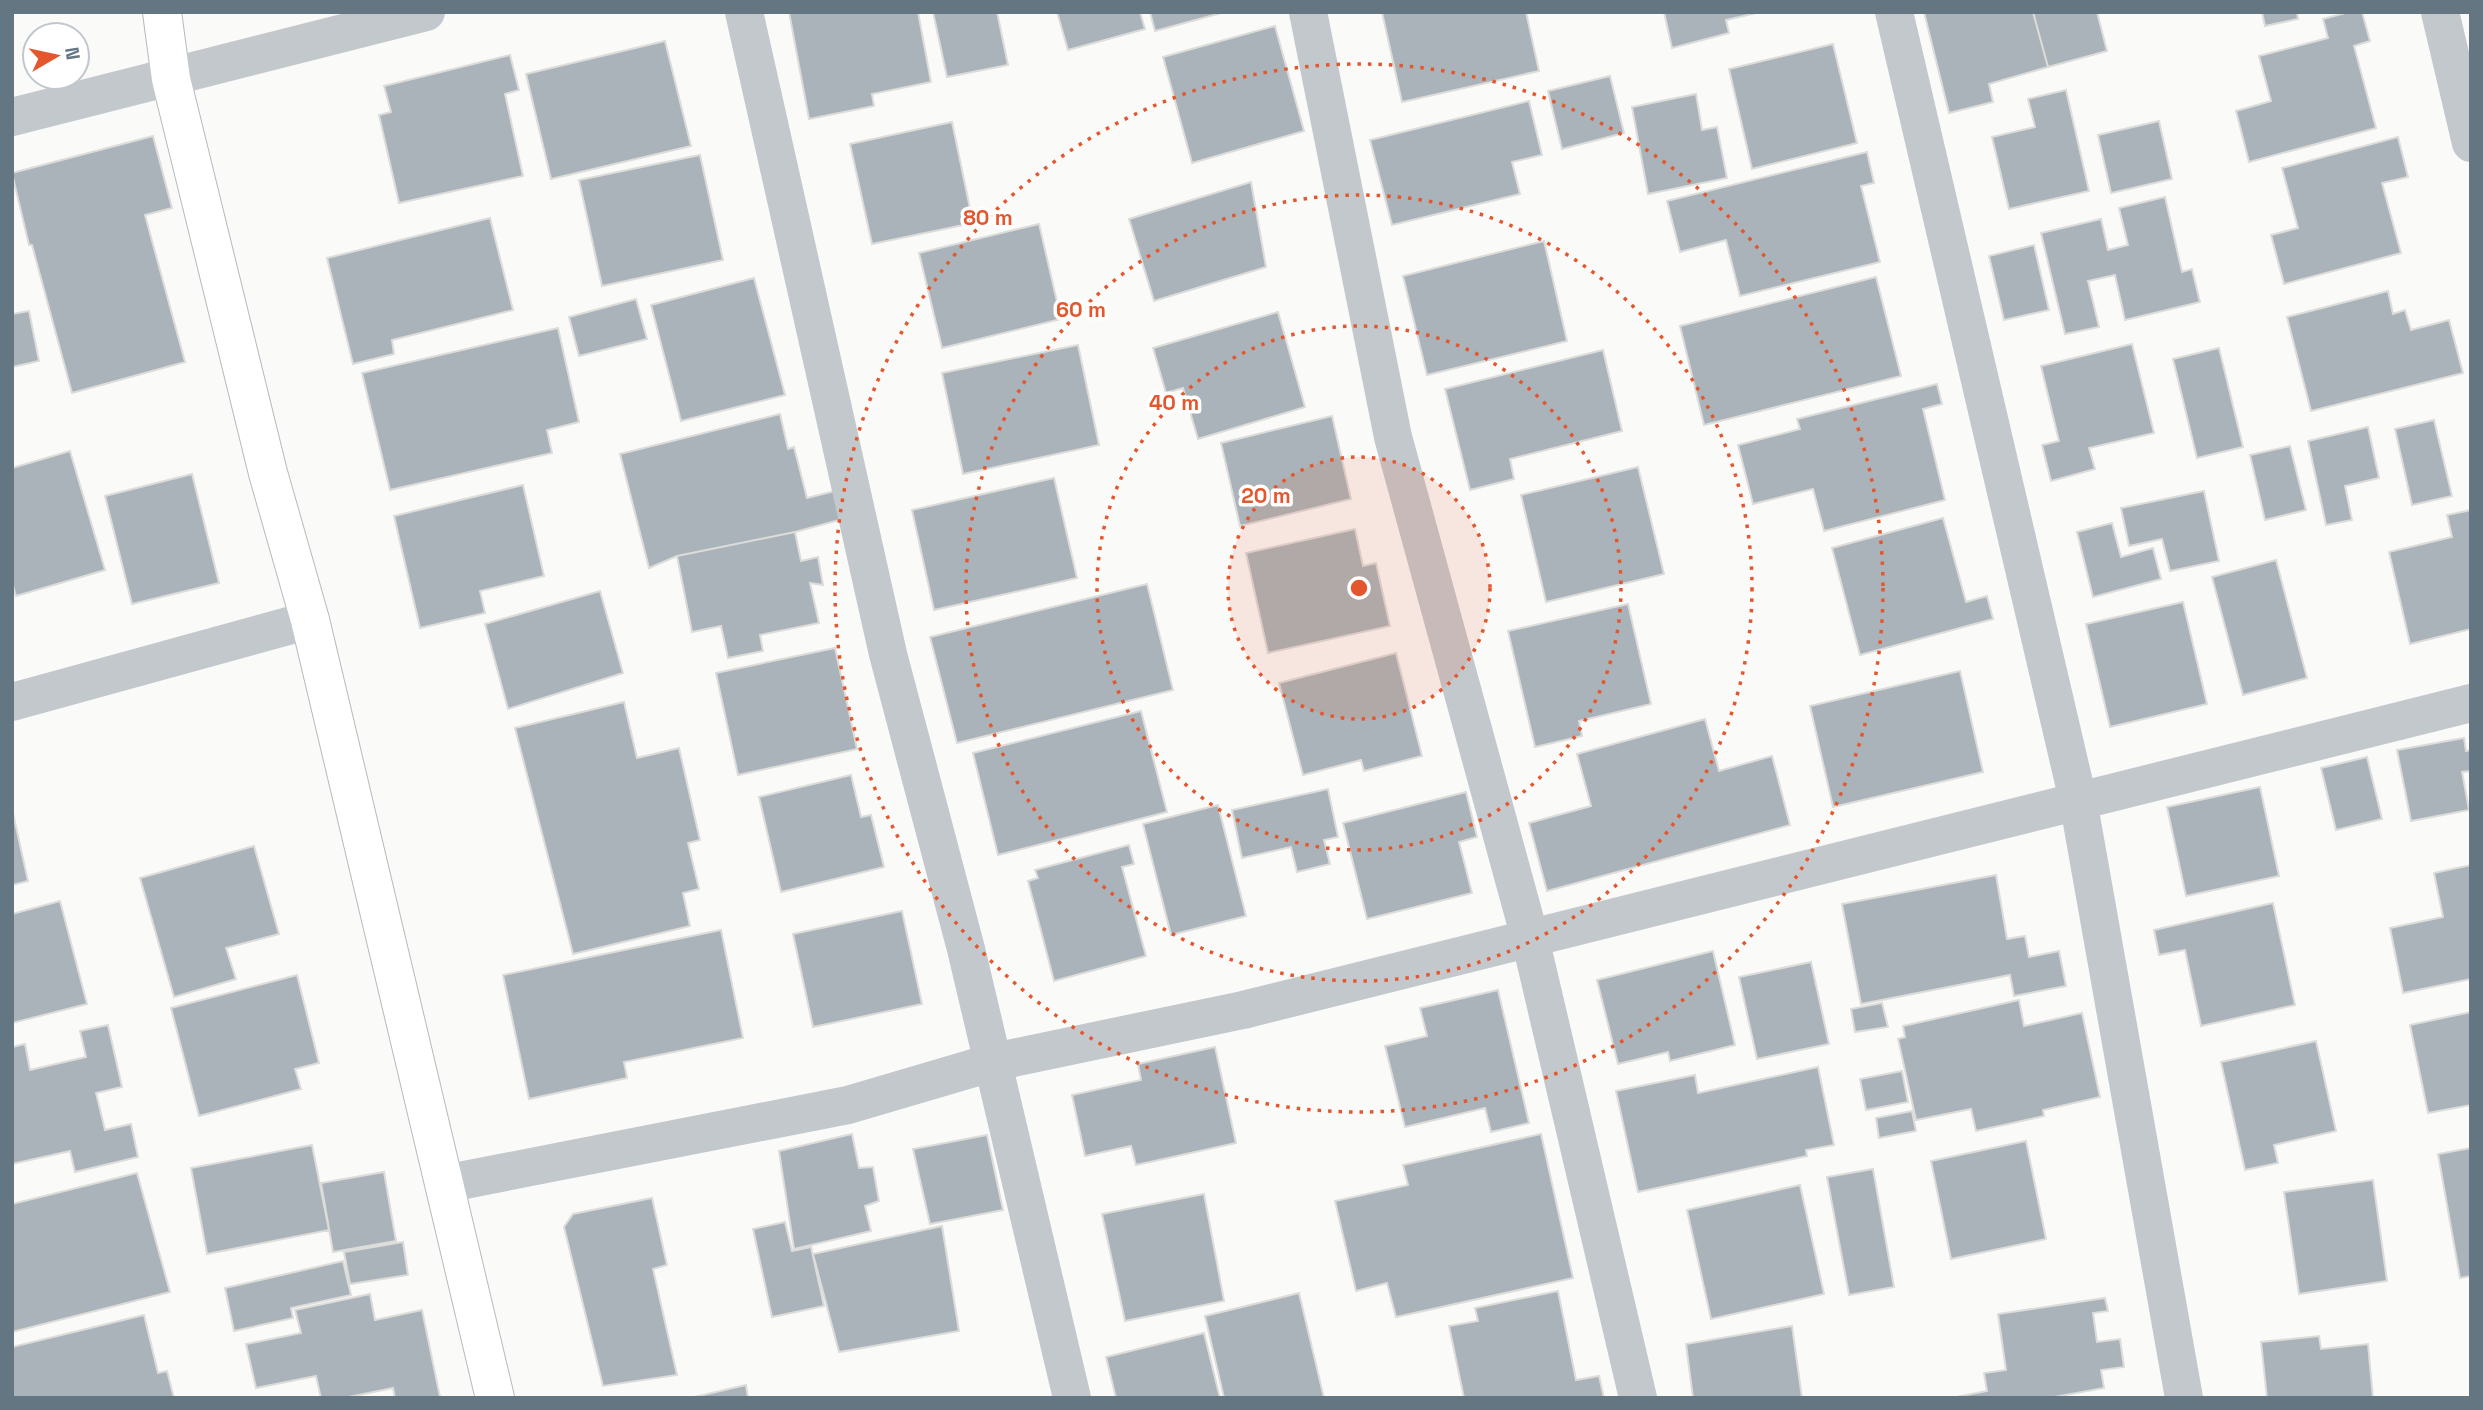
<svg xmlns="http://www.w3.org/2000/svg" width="2483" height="1410" viewBox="0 0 2483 1410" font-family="'Space Grotesk',sans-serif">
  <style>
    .building { fill: #aab3b9; stroke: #dcdcda; stroke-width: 2 }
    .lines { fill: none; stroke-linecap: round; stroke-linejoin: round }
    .primary-casing { stroke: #b5babe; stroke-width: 40 }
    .street { stroke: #c3c8cc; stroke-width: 38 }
    .primary { stroke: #fff; stroke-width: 38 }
    .ring { fill: none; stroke: #e4572e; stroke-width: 3.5; stroke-dasharray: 3.5 7 }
    .centre { fill: #e4572e; stroke: #fff; stroke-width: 3.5 }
    .ring-label { font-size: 21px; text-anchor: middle; font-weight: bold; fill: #e4572e; stroke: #fff; stroke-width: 7; stroke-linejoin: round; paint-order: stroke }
  </style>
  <rect width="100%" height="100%" fill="#fafaf8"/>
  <!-- building -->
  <path class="building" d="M789,12H918L931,82L872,94L874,106L809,119Z
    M933,12H997L1008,65L947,77Z
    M1057,12H1140L1145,29L1068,50Z
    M1150,12H1225L1155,31Z
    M1382,12H1526L1539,71L1402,102Z
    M1664,12H1761L1726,20L1729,33L1672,48Z
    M1924,12H2033L2048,67L1989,84L1993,102L1949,113Z
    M2033,12H2097L2107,51L2048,67Z
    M2262,12H2297L2298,19L2265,26Z
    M2349,12H2362L2370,41L2354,46L2376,128L2249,162L2236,111L2271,101L2259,56L2328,38L2323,19Z
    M1275,26L1304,131L1192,163L1163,57Z
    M665,41L691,146L551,179L526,74Z
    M1833,44L1857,143L1752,169L1729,69Z
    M510,55L519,90L505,94L523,176L399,203L379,115L391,112L384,86Z
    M1610,76L1624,133L1562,149L1548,91Z
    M2066,90L2089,191L2009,209L1992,137L2035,127L2028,99Z
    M1696,94L1702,130L1717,127L1727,178L1648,194L1632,107Z
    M1529,101L1542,155L1512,162L1520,194L1392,225L1370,140Z
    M2159,121L2172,179L2111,193L2098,135Z
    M952,122L973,223L872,244L850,144Z
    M153,136L172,208L145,215L185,362L72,393L32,245H29L12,173Z
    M2398,137L2408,177L2382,183L2401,253L2284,284L2271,235L2298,228L2282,168Z
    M1867,152L1874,183L1861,186L1880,262L1740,296L1726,240L1680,252L1667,201Z
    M700,155L723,260L602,286L579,180Z
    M1251,182L1266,267L1154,301L1129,219Z
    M2165,197L2182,272L2192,269L2200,302L2125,320L2115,275L2088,281L2099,327L2065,334L2041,233L2101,219L2108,250L2128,245L2119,208Z
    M490,218L513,310L392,340L394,354L353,364L327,258Z
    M1039,224L1061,319L942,348L919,253Z
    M1544,241L1567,341L1427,375L1403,276Z
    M2034,245L2049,310L2004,320L1989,256Z
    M1876,277L1901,376L1704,425L1680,326Z
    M754,278L785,395L681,421L651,305Z
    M2388,291L2393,314L2405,310L2411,330L2449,320L2463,373L2311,411L2287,317Z
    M636,299L647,339L579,356L569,317Z
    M29,311L39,361L12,367V314Z
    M1278,312L1305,407L1198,439L1183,388L1166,393L1153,348Z
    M558,328L579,422L547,430L552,453L390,490L362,373Z
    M2132,344L2154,433L2089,448L2095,469L2051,481L2042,445L2059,441L2041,366Z
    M1078,345L1099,445L963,474L942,373Z
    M2219,348L2243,447L2197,458L2173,359Z
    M1603,350L1622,431L1510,459L1514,479L1470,490L1445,389Z
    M1937,384L1942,404L1923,409L1945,500L1824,531L1813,489L1753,504L1738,445L1800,429L1797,419Z
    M780,414L788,449L794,447L807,498L835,491L843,519L795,532L677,556L649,568L620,454Z
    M1332,416L1351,499L1240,526L1221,443Z
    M2434,420L2452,496L2412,505L2395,429Z
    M2368,427L2379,478L2345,486L2352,520L2326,525L2308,441Z
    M2290,446L2306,510L2265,520L2250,455Z
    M70,451L105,570L16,596L12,582V468Z
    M1638,467L1664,574L1546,602L1521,495Z
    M192,474L219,583L132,604L105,496Z
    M1054,478L1077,578L934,610L912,510Z
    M523,485L544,576L480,591L485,613L420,628L394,516Z
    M2204,491L2219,561L2170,571L2162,539L2129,546L2121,508Z
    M2471,510V629L2410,644L2389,552L2452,537L2447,515Z
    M1943,518L1966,602L1987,596L1993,619L1860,655L1832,548Z
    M2112,523L2121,557L2153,548L2161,579L2093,597L2077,532Z
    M1355,529L1363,566L1376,563L1390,626L1268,653L1246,553Z
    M795,532L801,561L818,557L823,585L810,583L819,623L760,635L763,651L728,658L721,626L692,632L677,556Z
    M2276,560L2307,678L2243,695L2212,577Z
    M1147,584L1173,690L957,743L930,637Z
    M600,591L623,673L508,709L485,624Z
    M2183,602L2207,704L2110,727L2086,624Z
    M1628,604L1651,704L1579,721L1582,736L1535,747L1508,631Z
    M835,648L857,749L738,775L716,673Z
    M1396,653L1422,756L1364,771L1361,760L1303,775L1279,683Z
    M1960,671L1983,772L1833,807L1810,706Z
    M624,702L637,758L679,748L700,840L688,843L699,889L683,893L690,926L573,954L515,728Z
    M1141,711L1167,812L998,855L973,753Z
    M1705,719L1719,771L1772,756L1790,825L1547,891L1529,823L1591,806L1577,754Z
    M2464,738L2466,751L2471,750V771L2462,772L2469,810L2411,821L2397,750Z
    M2367,757L2382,819L2336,830L2321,768Z
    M851,775L861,817L871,815L884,867L781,892L759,797Z
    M2260,787L2279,876L2186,896L2167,807Z
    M1328,789L1338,837L1324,840L1330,864L1297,872L1291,847L1242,858L1232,810Z
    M1466,792L1477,837L1459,842L1472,893L1367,919L1343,823Z
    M1218,805L1246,916L1171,935L1143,824Z
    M12,809L28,881L12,885Z
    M1129,845L1134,864L1122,867L1146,956L1054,981L1028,881L1038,878L1035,870Z
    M254,846L279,934L226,948L236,979L174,997L140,878Z
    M2471,865V979L2403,993L2390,928L2443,917L2434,873Z
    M1996,875L2007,939L2025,936L2029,957L2059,951L2066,986L2014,996L2010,975L1861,1004L1842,904Z
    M60,901L87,1004L12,1023V914Z
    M2273,903L2295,1005L2201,1026L2185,950L2159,955L2154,930Z
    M902,911L922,1004L813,1027L793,934Z
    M721,930L743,1038L624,1062L627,1078L529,1099L503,975Z
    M1713,951L1735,1045L1670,1061L1668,1052L1618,1064L1597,980Z
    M1811,962L1829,1044L1757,1059L1739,977Z
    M297,975L319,1063L295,1069L301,1089L199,1116L171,1008Z
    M1498,990L1529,1123L1491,1132L1485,1108L1405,1127L1385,1046L1427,1036L1420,1008Z
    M2019,1000L2024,1026L2082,1013L2100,1097L2043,1110L2044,1116L1976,1131L1971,1109L1916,1120L1898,1039L1905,1037L1903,1026Z
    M1882,1003L1888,1027L1855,1032L1851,1009Z
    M2471,1012V1105L2428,1113L2410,1025Z
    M108,1025L122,1087L96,1093L105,1130L131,1124L138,1157L75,1172L70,1151L12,1164V1047L25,1044L30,1070L86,1057L80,1031Z
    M2316,1041L2336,1131L2274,1145L2278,1163L2245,1170L2221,1062Z
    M1215,1047L1236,1143L1136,1165L1131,1146L1085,1156L1072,1095L1141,1080L1138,1064Z
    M1818,1067L1834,1145L1806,1150L1807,1156L1638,1192L1616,1091L1695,1075L1698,1093Z
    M1902,1071L1908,1102L1866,1110L1860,1079Z
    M1912,1111L1916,1131L1879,1138L1876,1118Z
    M852,1134L859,1168L873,1167L879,1201L865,1206L871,1231L794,1249L779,1151Z
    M1541,1134L1573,1278L1396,1317L1387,1283L1356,1291L1335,1201L1408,1185L1403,1165Z
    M987,1135L1003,1210L930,1224L913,1149Z
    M2026,1141L2046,1239L1951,1259L1931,1161Z
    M312,1145L329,1230L207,1254L191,1168Z
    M2471,1148V1276L2460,1278L2438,1154Z
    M1873,1169L1894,1287L1849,1295L1827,1177Z
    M384,1172L396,1241L333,1252L321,1183Z
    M137,1173L170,1292L12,1332V1204Z
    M2373,1180L2387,1281L2299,1294L2284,1192Z
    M1800,1185L1824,1294L1711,1319L1687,1210Z
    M1204,1194L1224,1301L1125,1321L1102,1214Z
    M652,1198L667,1265L653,1269L677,1375L603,1386L564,1227L573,1214Z
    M785,1222L792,1251L811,1247L824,1306L772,1317L753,1229Z
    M942,1226L959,1331L839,1352L813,1254Z
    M403,1242L408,1275L350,1284L344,1252Z
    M343,1261L351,1295L291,1308L293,1318L234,1331L225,1288Z
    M1558,1291L1576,1380L1599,1376L1604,1398H1464L1449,1326L1478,1321L1475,1308Z
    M1299,1293L1324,1398H1224L1205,1316Z
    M370,1294L375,1320L422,1310L440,1397L395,1398L393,1388L344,1398H321L316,1376L256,1388L246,1344L301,1333L295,1310Z
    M2105,1298L2108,1311L2093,1313L2097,1342L2120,1339L2124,1367L2101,1370L2104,1388L2049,1398H1951L1987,1391L1984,1373L2006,1370L1998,1314Z
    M144,1315L158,1373L167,1371L174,1398H12V1347Z
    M1792,1326L1802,1398H1693L1686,1344Z
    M1204,1333L1220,1398H1116L1106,1357Z
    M2319,1336L2321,1349L2368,1344L2373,1398H2267L2261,1342Z
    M746,1385L748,1398H690Z"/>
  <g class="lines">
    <!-- primary casing -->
    <g class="primary-casing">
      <path id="primary" d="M162,12L171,79L268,473L310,620L495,1398"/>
    </g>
    <!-- street -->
    <path class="street" d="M744,12L888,654L966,949L1072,1398
      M1308,12L1393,437L1530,938L1638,1398
      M1894,12L2078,800L2184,1398
      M2440,12L2471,143
      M12,117L426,12
      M12,702L310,620
      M444,1184L848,1105L994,1062L1243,1010L2471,703"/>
    <!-- primary -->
    <use href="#primary" class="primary"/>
  </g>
  <!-- distance rings -->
  <circle cx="1359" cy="588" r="131" fill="#e4572e" fill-opacity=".12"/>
  <g class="ring">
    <circle cx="1359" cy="588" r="131"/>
    <circle cx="1359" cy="588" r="262"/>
    <circle cx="1359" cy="588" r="393"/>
    <circle cx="1359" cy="588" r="524"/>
  </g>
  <circle cx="1359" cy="588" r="10" class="centre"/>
  <g class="ring-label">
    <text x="988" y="225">80 m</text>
    <text x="1081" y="317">60 m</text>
    <text x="1174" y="410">40 m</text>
    <text x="1266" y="503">20 m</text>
  </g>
  <!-- border -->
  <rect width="2483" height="1410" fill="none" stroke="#657683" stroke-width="28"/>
  <!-- north arrow -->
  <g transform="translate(56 56) rotate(81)"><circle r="33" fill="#ffffff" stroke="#c1c8cd" stroke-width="2"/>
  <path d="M0-5L12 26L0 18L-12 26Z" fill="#e4572e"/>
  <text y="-10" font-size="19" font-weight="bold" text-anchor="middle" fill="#657683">N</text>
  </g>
</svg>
